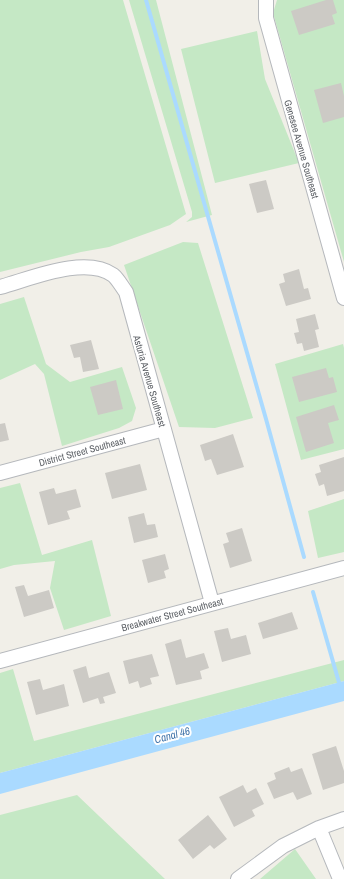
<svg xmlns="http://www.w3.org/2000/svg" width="344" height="879" viewBox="0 0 344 879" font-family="'Archivo Narrow',sans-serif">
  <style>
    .green { fill: #c5e8c5 }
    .water { fill: #aadaff }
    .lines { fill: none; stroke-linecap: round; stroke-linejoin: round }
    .stream { stroke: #aadaff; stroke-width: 4 }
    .building { fill: #cccac5 }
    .minor-casing { stroke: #b5b8bc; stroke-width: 16 }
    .minor { stroke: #fff; stroke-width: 14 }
    .labels { text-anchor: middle; stroke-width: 4; stroke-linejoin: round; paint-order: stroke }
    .street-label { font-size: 10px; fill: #5f6368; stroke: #fff }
    .water-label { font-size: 11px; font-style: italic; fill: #4174aa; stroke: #fff }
  </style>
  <rect width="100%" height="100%" fill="#f1efe8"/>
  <!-- green -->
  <path class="green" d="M0,0H123L186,214L170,225L109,247L81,252L0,272Z
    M129,0H156L212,215L186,222L192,217V212Z
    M277,0H344V262L273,13Z
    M257,31L265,79L299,163L215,183L181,49Z
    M183,242L198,243L253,418L215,428L179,427L124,265Z
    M24,297L46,364L70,382L122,367L136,408L132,421L119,428L62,446L44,374L35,364L0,380V304Z
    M343,344L344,348V449L301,460L275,364Z
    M20,483L42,555L92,540L111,616L64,630L50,588L55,561L14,565L0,569V488Z
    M344,499V552L318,558L308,511Z
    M344,660V681L0,773V673L13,669L34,741Z
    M77,795L165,879H0V815Z
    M295,849L316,879H260Z"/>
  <!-- water -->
  <path class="water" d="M344,681V701L0,794V773Z"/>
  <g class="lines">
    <!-- stream -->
    <path class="stream" d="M146,0L266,419L304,557
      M313,592L340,686"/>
  </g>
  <!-- building -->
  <path class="building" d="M326,0H333L337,13L332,15L335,24L299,35L291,11Z
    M341,83L344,96V117L323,123L314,90Z
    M266,180L274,209L257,213L249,184Z
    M299,269L304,289L308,288L311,299L286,306L279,284L285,282L283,274Z
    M315,314L319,329L315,330L319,347L304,351L302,343L297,344L294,333L299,332L296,319Z
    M91,340L99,369L83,372L80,357L74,358L70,345Z
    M326,368L329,378L333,377L337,392L299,402L292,377Z
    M116,380L123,409L98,415L90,387Z
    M334,405L339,420L328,423L334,443L306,452L296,417Z
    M5,423L9,440L0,442V424Z
    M233,434L244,467L217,475L211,459L205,461L200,445Z
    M344,457V491L327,496L324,484L319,486L315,474L321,472L319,465Z
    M140,464L147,490L112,499L105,473Z
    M54,488L56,494L76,489L81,507L67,511L70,519L48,525L39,492Z
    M144,513L147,525L155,524L158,537L134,543L128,517Z
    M242,528L252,561L230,568L223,544L229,542L226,533Z
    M165,554L169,569L164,571L166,578L148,583L142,560Z
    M24,585L28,596L49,590L54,608L24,617L15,587Z
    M292,612L298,629L263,639L258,623Z
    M228,628L231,639L246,635L251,654L222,662L214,631Z
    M181,639L186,658L204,653L209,668L200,671L202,679L176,685L165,644Z
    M152,654L159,676L150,678L152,684L140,688L138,681L129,684L123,661Z
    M86,666L89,678L109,672L116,693L103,697L105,703L100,704L98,698L83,703L73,670Z
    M40,679L43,690L64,684L69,706L36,715L27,682Z
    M336,746L344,771V783L323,790L312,754Z
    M289,767L291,772L302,768L312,794L297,800L293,792L274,799L267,783L276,779L274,773Z
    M243,785L247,793L256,788L264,804L252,810L255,816L234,827L219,797Z
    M208,815L227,839L214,849L210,845L193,859L178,840Z"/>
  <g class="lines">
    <!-- minor casing -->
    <g class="minor-casing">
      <path id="minor" d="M266,0V18L344,298
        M0,287C30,279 85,255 113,275C118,279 122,287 126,292L212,603
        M0,473L164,429
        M0,661L344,568
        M319,828L340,879
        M238,879L283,846L319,828L344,819"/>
    </g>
    <!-- minor -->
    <use href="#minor" class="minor"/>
  </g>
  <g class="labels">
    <!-- street labels -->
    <g class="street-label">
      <text transform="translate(302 149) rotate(74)" y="4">Genesee Avenue Southeast</text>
      <text transform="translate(150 381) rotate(74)" y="4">Asturia Avenue Southeast</text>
      <text transform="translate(82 451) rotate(-15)" y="4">District Street Southeast</text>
      <text transform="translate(172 614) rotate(-15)" y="4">Breakwater Street Southeast</text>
    </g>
    <!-- water labels -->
    <g class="water-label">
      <text transform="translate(172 735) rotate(-15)" y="4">Canal 46</text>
    </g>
  </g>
</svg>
